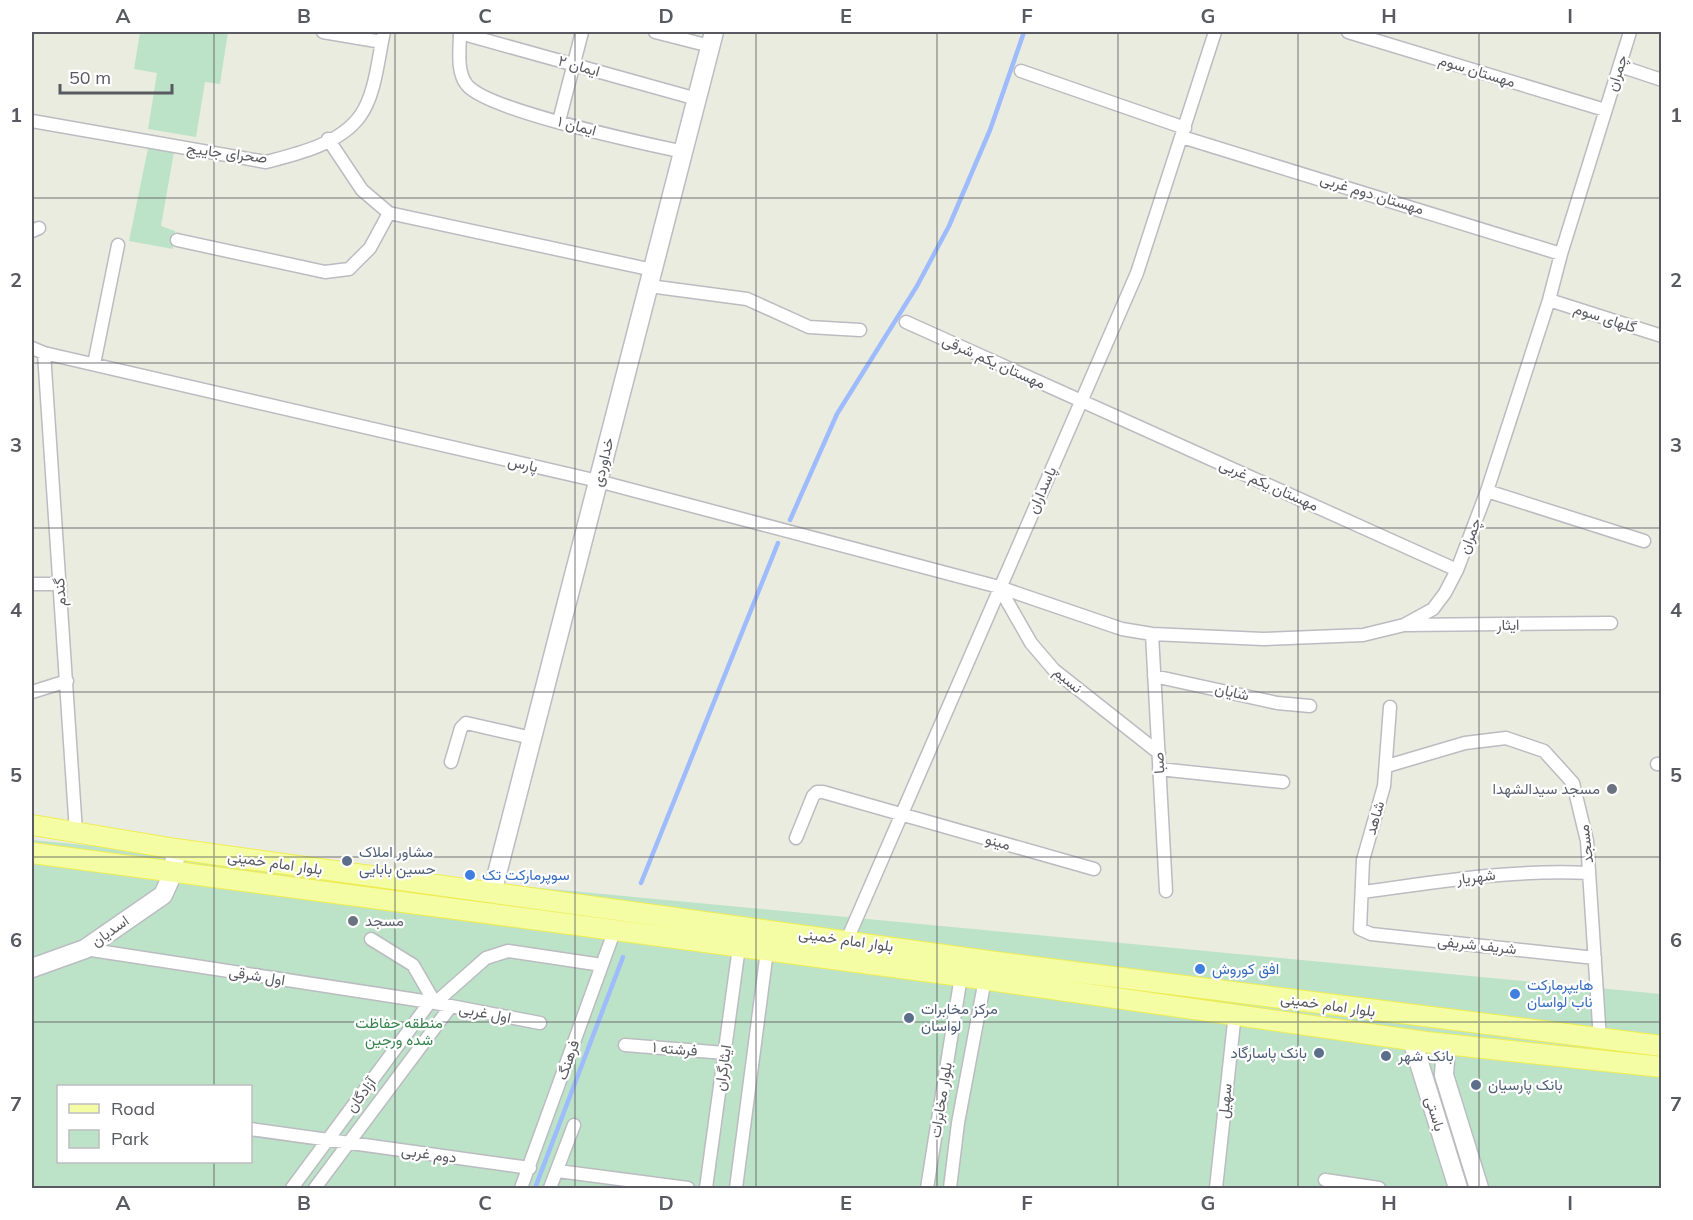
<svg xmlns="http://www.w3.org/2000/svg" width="1693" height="1220" viewBox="0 0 1693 1220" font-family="Mulish,Vazirmatn,sans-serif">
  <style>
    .green { fill: #bce3c7; fill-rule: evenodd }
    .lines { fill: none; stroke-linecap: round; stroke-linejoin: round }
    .stream { stroke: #9ebbfd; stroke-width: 4.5 }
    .street-casing { stroke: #bbbbc2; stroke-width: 15 }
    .secondary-casing { stroke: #bbbcc4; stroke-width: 21 }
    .primary-casing { stroke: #eeec56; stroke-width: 22 }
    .street { stroke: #fff; stroke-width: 12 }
    .secondary { stroke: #fff; stroke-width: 18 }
    .primary { stroke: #f4fda3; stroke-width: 20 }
    .grid { fill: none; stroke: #595a61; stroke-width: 1.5; stroke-opacity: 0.55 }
    .worship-dot { fill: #6b7280; stroke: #fff; stroke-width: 2 }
    .service-dot { fill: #5c6f8a; stroke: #fff; stroke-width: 2 }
    .shop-dot { fill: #3f7fe0; stroke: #fff; stroke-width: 2 }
    .labels { text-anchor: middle; stroke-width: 4.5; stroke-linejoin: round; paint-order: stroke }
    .street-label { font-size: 15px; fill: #595a61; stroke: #fff }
    .worship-label { font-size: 15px; fill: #5b616d; stroke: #fff; text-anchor: end }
    .service-label { font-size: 15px; fill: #4e5e75; stroke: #fff; text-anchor: start }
    .shop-label { font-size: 15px; fill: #366cbe; stroke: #fff; text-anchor: start }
    .park-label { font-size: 15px; fill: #36834e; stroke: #fff }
    .neatline { fill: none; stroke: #595a61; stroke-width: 2 }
    .grid-label { font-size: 20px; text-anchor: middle; font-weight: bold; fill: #595a61 }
  </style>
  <rect width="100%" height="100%" fill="#ebece0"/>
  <!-- green -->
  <path class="green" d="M140,32H228L220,84L205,82L196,137L148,129L157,73L134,69Z
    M148,148L174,152L161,226L175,231L173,249L129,241Z
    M32,840L1661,994V1188H32ZM58,1086H250V1162H58Z"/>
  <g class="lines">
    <!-- stream -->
    <path class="stream" d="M790,520L837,414L917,286L949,226L990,130L1024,32
      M641,883L778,543
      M535,1188L623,957"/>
    <!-- street casing -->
    <g class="street-casing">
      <path id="street" d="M323,32L382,42
        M460,32C460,48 456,72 467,85C488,111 644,143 683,152
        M655,32L710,46
        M1348,32L1605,110
        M460,33L697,99
        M1620,66L1662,80
        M1021,71L1185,128
        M32,121L266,162C297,154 340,144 360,116C376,94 378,57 384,32
        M559,121L582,32
        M1182,137L1561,254
        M328,139L362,190L389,213L653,270
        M32,231L39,228
        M177,240L325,272L349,269L370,248L389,213
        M649,286L747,299L809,327L860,330
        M1549,300L1662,336
        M906,322L1457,570
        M32,348L44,353L598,481L999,587L1122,629L1152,634L1263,639L1363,635L1404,625L1433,609L1445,593L1457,570L1487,491L1549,300L1561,254L1630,32
        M44,353L76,832
        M94,364L118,245
        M1487,491L1644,541
        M32,584H60
        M999,587L1031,643L1054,670L1159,753
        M1405,625L1611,623
        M1152,634L1166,891
        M1154,676L1277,703L1310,706
        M32,692L67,681
        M1390,707L1384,786L1363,860L1360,929L1371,934L1595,958
        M451,762L461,728L466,723L532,738
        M1657,764H1662
        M1387,766L1465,743L1506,738L1544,751L1573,783L1587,841L1600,1040
        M1159,769L1283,782
        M796,838L813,796L817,792H823L1094,869
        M1363,892C1438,882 1513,869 1589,873
        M371,939L413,965L435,1003L486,958L508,951L602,965
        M847,940L1137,273L1215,32
        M85,949L430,1002L540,1023
        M625,1045L725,1053
        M250,1129L530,1168
        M558,1171L688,1188
        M1325,1180L1379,1188
        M292,1188L430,1002
        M315,1188L451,1006
        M521,1188L614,932
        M550,1188L574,1125
        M706,1188L739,947
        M736,1188L767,951
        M927,1188L962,970
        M950,1188L958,1123L986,974
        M1216,1188L1235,1013"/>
    </g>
    <!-- secondary casing -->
    <g class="secondary-casing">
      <path id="secondary" d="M492,893L714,32
        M32,968L85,949L163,895L173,873L176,849
        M1412,1040L1458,1188
        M1446,1044L1444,1075L1479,1188"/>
    </g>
    <!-- primary casing -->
    <g class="primary-casing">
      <path id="primary" d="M32,825L176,849L988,961L1662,1046
        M32,853L961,976L1426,1042L1662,1067"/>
    </g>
    <!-- street -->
    <use href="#street" class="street"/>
    <!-- secondary -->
    <use href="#secondary" class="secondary"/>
    <!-- primary -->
    <use href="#primary" class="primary"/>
  </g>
  <!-- grid -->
  <path class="grid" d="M214,32V1086M395,32V1188M575,32V1188M756,32V1188M937,32V1188M1118,32V1188M1298,32V1188M1479,32V1188M32,198H1662M32,363H1662M32,528H1662M32,692H1662M32,857H1662M32,1022H1662M214,1162V1188"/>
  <!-- markers -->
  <g class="worship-dot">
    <circle cx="1612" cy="789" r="6"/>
    <circle cx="353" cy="921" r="6"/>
  </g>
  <g class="service-dot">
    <circle cx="347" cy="861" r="6"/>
    <circle cx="909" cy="1018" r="6"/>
    <circle cx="1319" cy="1053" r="6"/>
    <circle cx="1386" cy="1056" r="6"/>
    <circle cx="1476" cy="1085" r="6"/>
  </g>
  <g class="shop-dot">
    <circle cx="470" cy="875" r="6"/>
    <circle cx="1200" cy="969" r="6"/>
    <circle cx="1515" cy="994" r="6"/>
  </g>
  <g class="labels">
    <!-- street labels -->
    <g class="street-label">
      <text transform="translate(579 66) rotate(16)" y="5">ایمان ۲</text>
      <text transform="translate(1477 71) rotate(17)" y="5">مهستان سوم</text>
      <text transform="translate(1617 73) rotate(-72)" y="5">چمران</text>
      <text transform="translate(577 126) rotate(15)" y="5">ایمان ۱</text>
      <text transform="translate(227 153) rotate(7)" y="5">صحرای جاییج</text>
      <text transform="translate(1372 194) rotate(17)" y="5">مهستان دوم غربی</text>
      <text transform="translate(1605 318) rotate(18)" y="5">گلهای سوم</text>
      <text transform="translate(994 362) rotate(24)" y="5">مهستان یکم شرقی</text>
      <text transform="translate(603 462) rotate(-76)" y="5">خداوردی</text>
      <text transform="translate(523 464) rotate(13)" y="5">پارس</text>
      <text transform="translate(1269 485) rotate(24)" y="5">مهستان یکم غربی</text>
      <text transform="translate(1042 490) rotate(-66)" y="5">پاسداران</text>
      <text transform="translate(1470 536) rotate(-69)" y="5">چمران</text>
      <text transform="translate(60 592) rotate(-94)" y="5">گندم</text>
      <text transform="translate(1508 625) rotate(-1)" y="5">ایثار</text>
      <text transform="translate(1068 680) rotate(40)" y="5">نسیم</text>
      <text transform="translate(1232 692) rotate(13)" y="5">شایان</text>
      <text transform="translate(1159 763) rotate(-93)" y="5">صبا</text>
      <text transform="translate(1375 818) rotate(-74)" y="5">شاهد</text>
      <text transform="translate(998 842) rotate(16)" y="5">مینو</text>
      <text transform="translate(1586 844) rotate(-97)" y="5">مسجد</text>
      <text transform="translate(275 863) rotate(8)" y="5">بلوار امام خمینی</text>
      <text transform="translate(1476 877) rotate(-7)" y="5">شهریار</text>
      <text transform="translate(110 931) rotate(-35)" y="5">اسدیان</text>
      <text transform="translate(846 940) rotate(8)" y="5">بلوار امام خمینی</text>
      <text transform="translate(1477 945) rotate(6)" y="5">شریف شریفی</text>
      <text transform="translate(257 976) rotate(9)" y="5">اول شرقی</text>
      <text transform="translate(1328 1005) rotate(8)" y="5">بلوار امام خمینی</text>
      <text transform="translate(485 1013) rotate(11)" y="5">اول غربی</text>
      <text transform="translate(675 1049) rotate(5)" y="5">فرشته ۱</text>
      <text transform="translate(568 1060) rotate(-71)" y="5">فرهنگ</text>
      <text transform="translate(723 1068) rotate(-82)" y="5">ایثارگران</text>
      <text transform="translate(361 1095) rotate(-53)" y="5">آزادگان</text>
      <text transform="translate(941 1100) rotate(-81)" y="5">بلوار مخابرات</text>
      <text transform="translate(1225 1101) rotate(-84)" y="5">سهیل</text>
      <text transform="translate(1435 1114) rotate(73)" y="5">باستی</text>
      <text transform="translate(429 1154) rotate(8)" y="5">دوم غربی</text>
    </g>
    <!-- worship labels -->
    <g class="worship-label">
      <text x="1600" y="794">مسجد سیدالشهدا</text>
      <text x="365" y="926" text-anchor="start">مسجد</text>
    </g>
    <!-- service labels -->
    <g class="service-label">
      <text x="359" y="857">مشاور املاک<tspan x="359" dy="17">حسین بابایی</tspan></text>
      <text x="921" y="1014">مرکز مخابرات<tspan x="921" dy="17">لواسان</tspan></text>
      <text x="1307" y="1058" text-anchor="end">بانک پاسارگاد</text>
      <text x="1398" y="1061">بانک شهر</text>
      <text x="1488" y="1090">بانک پارسیان</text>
    </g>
    <!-- shop labels -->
    <g class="shop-label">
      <text x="482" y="880">سوپرمارکت تک</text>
      <text x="1212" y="974">افق کوروش</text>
      <text x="1527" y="990">هایپرمارکت<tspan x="1527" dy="17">ناب لواسان</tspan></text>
    </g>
    <!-- park labels -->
    <g class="park-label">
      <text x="399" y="1028">منطقه حفاظت<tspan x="399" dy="17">شده ورجین</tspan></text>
    </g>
  </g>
  <!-- border -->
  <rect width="1693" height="1220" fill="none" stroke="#ffffff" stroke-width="66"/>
  <!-- legend -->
  <rect x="57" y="1085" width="195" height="78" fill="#ffffff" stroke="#bdbdc0" stroke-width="1.5"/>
  <rect x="69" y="1104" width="30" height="9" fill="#f4fda3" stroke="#bdbdc0" stroke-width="1.5"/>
  <text x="111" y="1115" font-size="18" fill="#595a61">Road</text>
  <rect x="69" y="1130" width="30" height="18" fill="#bce3c7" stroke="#bdbdc0" stroke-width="1.5"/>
  <text x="111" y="1145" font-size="18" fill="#595a61">Park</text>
  <!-- scale -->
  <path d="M60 84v9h112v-9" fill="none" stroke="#595a61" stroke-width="3"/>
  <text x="69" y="84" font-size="18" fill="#595a61" stroke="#ffffff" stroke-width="4.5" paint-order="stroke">50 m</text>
  <rect x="33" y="33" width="1627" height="1154" class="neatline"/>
  <g class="grid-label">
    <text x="123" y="23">A</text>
    <text x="304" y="23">B</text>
    <text x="485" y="23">C</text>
    <text x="666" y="23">D</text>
    <text x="846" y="23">E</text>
    <text x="1027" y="23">F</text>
    <text x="1208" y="23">G</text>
    <text x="1389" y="23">H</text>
    <text x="1570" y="23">I</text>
    <text x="16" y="122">1</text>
    <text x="1676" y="122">1</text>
    <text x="16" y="287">2</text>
    <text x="1676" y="287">2</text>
    <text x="16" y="452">3</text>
    <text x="1676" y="452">3</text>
    <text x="16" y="617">4</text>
    <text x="1676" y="617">4</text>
    <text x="16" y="782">5</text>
    <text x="1676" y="782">5</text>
    <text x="16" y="947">6</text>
    <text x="1676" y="947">6</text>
    <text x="16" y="1111">7</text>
    <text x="1676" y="1111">7</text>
    <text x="123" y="1210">A</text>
    <text x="304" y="1210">B</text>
    <text x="485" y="1210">C</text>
    <text x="666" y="1210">D</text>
    <text x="846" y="1210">E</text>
    <text x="1027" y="1210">F</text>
    <text x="1208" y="1210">G</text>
    <text x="1389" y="1210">H</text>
    <text x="1570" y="1210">I</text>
  </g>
</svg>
